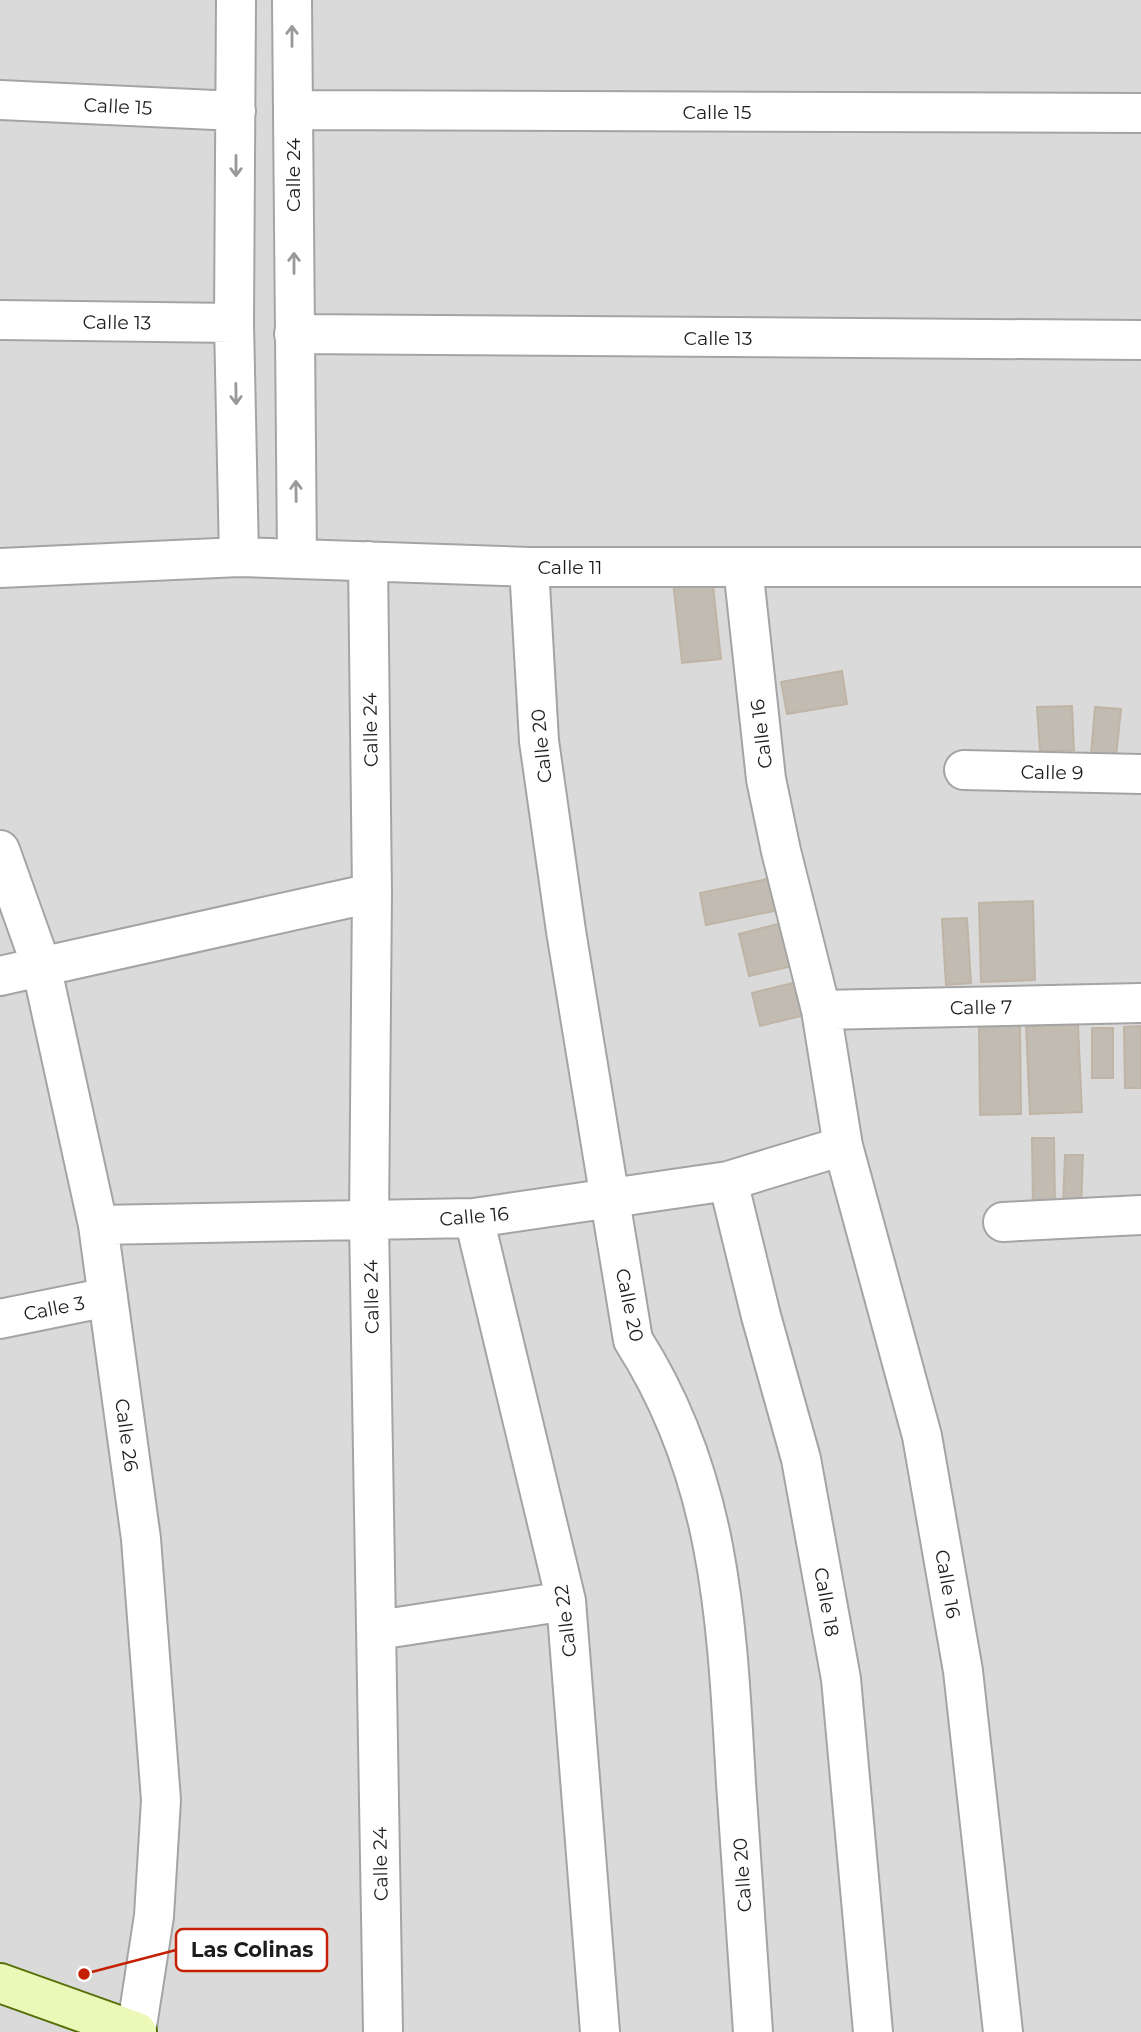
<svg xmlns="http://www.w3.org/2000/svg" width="1141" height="2032" viewBox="0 0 1141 2032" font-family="Montserrat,sans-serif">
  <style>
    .residential { fill: #dbdada }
    .building { fill: #c2bbb2; stroke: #bfb4a5; stroke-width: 2 }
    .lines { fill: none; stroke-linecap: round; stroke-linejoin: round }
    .minor-casing { stroke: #a4a4a4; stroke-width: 42 }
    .secondary-casing { stroke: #567007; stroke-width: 42 }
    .minor { stroke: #fff; stroke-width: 38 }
    .secondary { stroke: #ebf8b7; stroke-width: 38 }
    .oneway { stroke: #999 }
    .labels { text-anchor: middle; stroke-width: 6; stroke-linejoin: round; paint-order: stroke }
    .street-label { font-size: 19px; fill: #1d1d1d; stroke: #fff }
    .leader { fill: none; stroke: #c52004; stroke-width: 2.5 }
    .callout-dot { fill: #c52004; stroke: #fff; stroke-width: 2.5 }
    .callout { fill: #fff; stroke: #c52004; stroke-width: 2.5 }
    .callout-label { font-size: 21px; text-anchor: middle; font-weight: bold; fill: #1d1d1d }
  </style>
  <rect width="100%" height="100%" fill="#eeece3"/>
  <!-- residential -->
  <path class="residential" d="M0,0H1141V2032H0Z"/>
  <!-- building -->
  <path class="building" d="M712,577L721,659L682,663L673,581Z
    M842,671L847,704L787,714L781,682Z
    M1072,706L1074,750L1040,751L1037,707Z
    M1095,707L1121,709L1116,757L1091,755Z
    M777,877L784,909L706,925L700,893Z
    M1033,901L1035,980L981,982L979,903Z
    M967,918L971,983L946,985L942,919Z
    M786,922L797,965L749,976L739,934Z
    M801,981L809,1014L760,1026L752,993Z
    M1020,1023L1021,1114L980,1115L979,1024Z
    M1078,1025L1082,1112L1030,1114L1026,1026Z
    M1141,1026V1088H1125L1124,1027Z
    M1092,1028H1113V1078H1092Z
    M1032,1138H1054L1055,1205L1033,1206Z
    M1065,1155H1083L1081,1206L1063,1205Z"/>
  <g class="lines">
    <!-- minor casing -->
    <g class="minor-casing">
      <path id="minor" d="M236,0L234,323L239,557
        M292,0L297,559
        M0,100L236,111
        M293,110L1141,113
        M0,320L234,323
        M294,334L1141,340
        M368,561L372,893L369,1222L383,2032
        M529,567L539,741L566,931L633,1340C722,1479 727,1625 736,1783C741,1866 748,1949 753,2032
        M743,567L766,779L781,851L821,1010L843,1146L922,1436L963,1671L1003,2032
        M0,568L239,557L529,567H1141
        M964,770L1141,774
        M0,850L41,965L98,1225L141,1539L161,1800L154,1916L136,2032
        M0,976L372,893
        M821,1010L1141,1003
        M728,1181L761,1316L801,1459L841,1679L873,2032
        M474,1218L566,1601L600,2032
        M1003,1222L1141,1215
        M98,1225L474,1218L728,1181L843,1146
        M0,1319L108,1297
        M378,1630L566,1601"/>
    </g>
    <!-- secondary casing -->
    <g class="secondary-casing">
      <path id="secondary" d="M0,1983L137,2032"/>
    </g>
    <!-- minor -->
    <use href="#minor" class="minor"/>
    <!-- secondary -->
    <use href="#secondary" class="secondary"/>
  </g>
  <!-- one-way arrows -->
  <defs><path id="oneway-shaft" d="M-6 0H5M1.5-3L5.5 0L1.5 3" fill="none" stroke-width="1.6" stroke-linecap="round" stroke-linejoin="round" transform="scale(1.75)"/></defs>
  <g class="oneway">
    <use href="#oneway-shaft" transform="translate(292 36) rotate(-90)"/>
    <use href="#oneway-shaft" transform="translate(236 166) rotate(90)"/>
    <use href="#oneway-shaft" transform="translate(294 263) rotate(-90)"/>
    <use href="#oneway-shaft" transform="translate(236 394) rotate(89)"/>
    <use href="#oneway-shaft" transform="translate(296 491) rotate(-91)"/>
  </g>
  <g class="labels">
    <!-- street labels -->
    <g class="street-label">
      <text transform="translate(118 106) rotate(3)" y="7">Calle 15</text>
      <text x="717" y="119">Calle 15</text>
      <text transform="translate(293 175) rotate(-90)" y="7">Calle 24</text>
      <text transform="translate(117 322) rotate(1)" y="7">Calle 13</text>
      <text x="718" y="345">Calle 13</text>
      <text x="570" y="574">Calle 11</text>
      <text transform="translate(370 730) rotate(-91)" y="7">Calle 24</text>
      <text transform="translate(761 734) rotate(-97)" y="7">Calle 16</text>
      <text transform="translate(541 746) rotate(-96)" y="7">Calle 20</text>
      <text transform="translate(1052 772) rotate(1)" y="7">Calle 9</text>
      <text transform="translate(981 1007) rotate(-1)" y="7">Calle 7</text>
      <text transform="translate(474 1216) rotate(-5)" y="7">Calle 16</text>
      <text transform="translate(371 1297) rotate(-91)" y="7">Calle 24</text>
      <text transform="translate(630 1305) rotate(78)" y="7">Calle 20</text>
      <text transform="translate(54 1308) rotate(-11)" y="7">Calle 3</text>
      <text transform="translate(127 1435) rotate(82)" y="7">Calle 26</text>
      <text transform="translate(948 1584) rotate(80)" y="7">Calle 16</text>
      <text transform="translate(827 1602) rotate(80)" y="7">Calle 18</text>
      <text transform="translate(565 1621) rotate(-97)" y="7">Calle 22</text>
      <text transform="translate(380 1864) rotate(-91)" y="7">Calle 24</text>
      <text transform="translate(742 1875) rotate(-94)" y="7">Calle 20</text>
    </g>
  </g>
  <!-- callouts -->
  <path class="leader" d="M84 1974L176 1950"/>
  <circle class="callout-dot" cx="84" cy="1974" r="7"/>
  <rect class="callout" x="176" y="1929" width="151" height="42" rx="7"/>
  <g class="callout-label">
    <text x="252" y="1957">Las Colinas</text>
  </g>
</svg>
